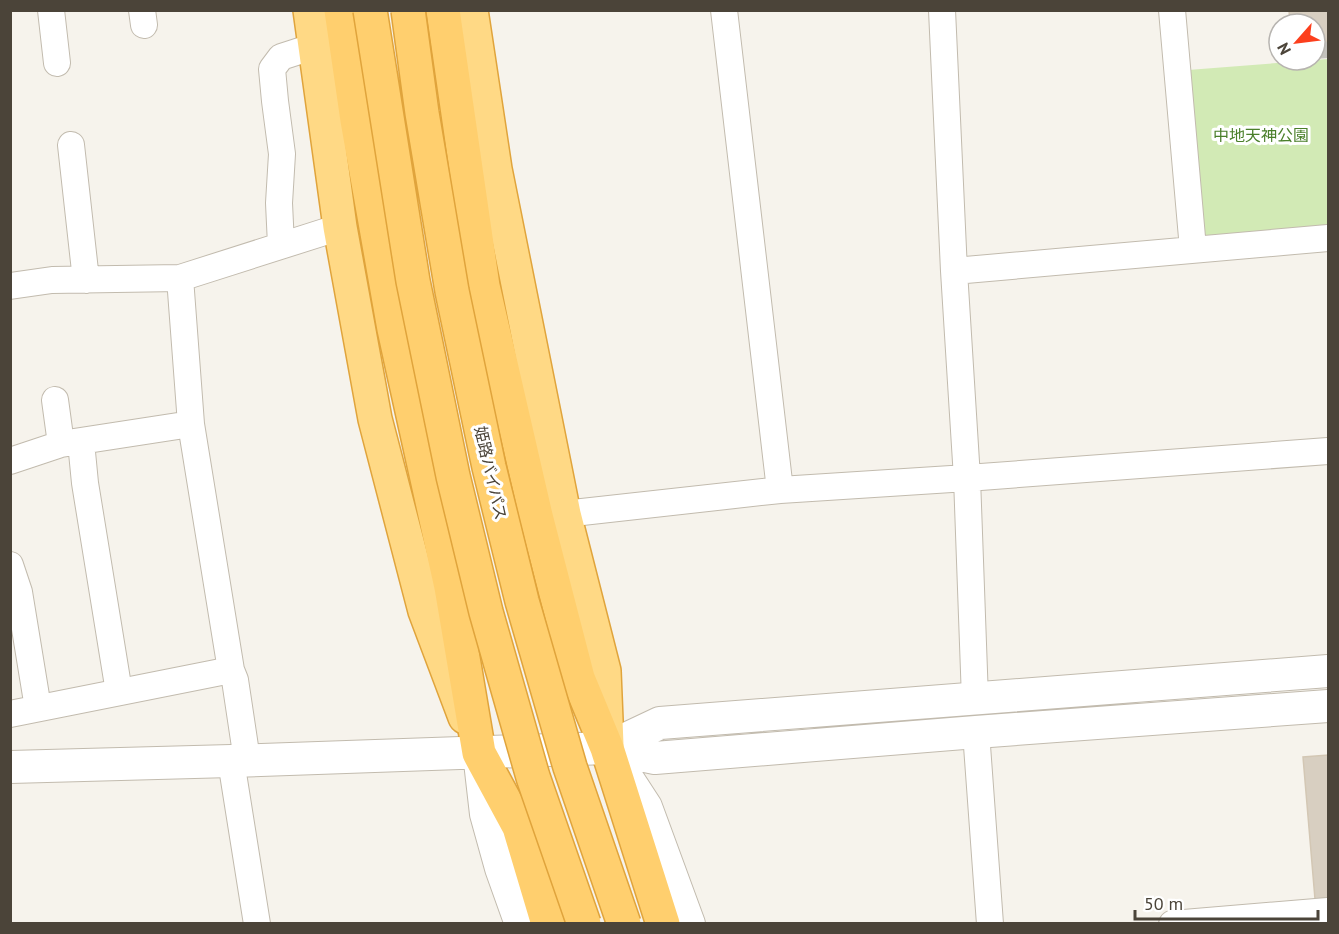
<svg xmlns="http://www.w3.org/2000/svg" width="1339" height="934" viewBox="0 0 1339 934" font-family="'PT Sans','Noto Sans JP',sans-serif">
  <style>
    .green { fill: #d2eab5 }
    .shadow { fill: #0003 }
    .building { fill: #d8cfc1; stroke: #d3c7b4; stroke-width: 1.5 }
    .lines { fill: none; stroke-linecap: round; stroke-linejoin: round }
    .minor-casing { stroke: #c2bbae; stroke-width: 28 }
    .tertiary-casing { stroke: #c2bbae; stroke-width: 34 }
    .trunk-casing { stroke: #e0a43c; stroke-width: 36 }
    .motorway-casing { stroke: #e0a43c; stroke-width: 36 }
    .minor { stroke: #fff; stroke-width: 26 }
    .tertiary { stroke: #fff; stroke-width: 32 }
    .trunk { stroke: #ffd985; stroke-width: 33 }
    .motorway { stroke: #ffcf6e; stroke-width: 33 }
    .motorway-bridge-casing { stroke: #e0a43c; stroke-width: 36; stroke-linecap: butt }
    .motorway-bridge { stroke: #ffcf6e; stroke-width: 33 }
    .labels { text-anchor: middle; stroke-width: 6; stroke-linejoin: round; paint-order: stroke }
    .park-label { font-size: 16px; fill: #4a7f2a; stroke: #fff }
    .street-label { font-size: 16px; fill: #4b4439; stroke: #fff }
  </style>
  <rect width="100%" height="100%" fill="#f6f3ec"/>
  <!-- green -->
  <path class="green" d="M1328,59V230L1209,240L1202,231L1188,70Z"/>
  <!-- shadow -->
  <path class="shadow" d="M1233,10H1265L1235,12Z
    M1290,10H1328V58L1315,59V24H1291Z
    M1328,756V910L1317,899L1305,758Z"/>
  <!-- building -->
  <path class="building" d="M1289,10H1328V41H1315V24H1290Z
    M1328,755V898L1315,899L1303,757Z"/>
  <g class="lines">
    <!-- minor casing -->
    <g class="minor-casing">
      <path id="minor" d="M51,10L57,63
        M142,10L144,25
        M724,10L780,490
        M942,10L954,271L967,478L975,699
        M1172,10L1193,249
        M71,145L86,280
        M281,245L279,203L282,154L275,101L272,69L281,57L315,46
        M954,271L1328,238
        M10,286L52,280L180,278L340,227
        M55,400L61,444
        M81,442L85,483L119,692
        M10,461L61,444L191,424
        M564,514L780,490L967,478L1328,451
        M10,565L19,592L38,708
        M231,670L235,680L247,760
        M10,714L231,670L191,424L180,278
        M976,732L990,924
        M231,761L257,924
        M1172,924L1328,911"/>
    </g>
    <!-- tertiary casing -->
    <g class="tertiary-casing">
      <path id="tertiary" d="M607,748L660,723L1328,671
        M479,753L486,814L501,868L521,924
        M618,764L646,807L689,924
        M10,767L231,761L607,748L655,758L976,732L1328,706"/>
    </g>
    <!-- trunk casing -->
    <g class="trunk-casing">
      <path id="trunk" d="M310,10L340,227L375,419L425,611L465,717
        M471,10L495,169L564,514L604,671L607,745"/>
    </g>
    <!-- motorway casing -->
    <g class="motorway-casing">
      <path id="motorway" d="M341,10L357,120L394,329L451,587L479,753L519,827L548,924
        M443,10L483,286L536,516L578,678L607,748L663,924"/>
    </g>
    <!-- minor -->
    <use href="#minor" class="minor"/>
    <!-- tertiary -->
    <use href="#tertiary" class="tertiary"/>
    <!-- trunk -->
    <use href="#trunk" class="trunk"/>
    <!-- motorway -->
    <use href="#motorway" class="motorway"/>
    <!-- motorway-bridge casing -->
    <g class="motorway-bridge-casing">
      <path id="motorway-bridge" d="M370,10L413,281L453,476L486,612L533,777L584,924
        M408,10L422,113L452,291L489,467L522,601L570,767L624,924"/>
    </g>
    <!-- motorway-bridge -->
    <use href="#motorway-bridge" class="motorway-bridge"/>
  </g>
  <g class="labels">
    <!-- park labels -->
    <g class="park-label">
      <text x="1261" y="141">中地天神公園</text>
    </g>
    <!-- street labels -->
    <g class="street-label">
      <text transform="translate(491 473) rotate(77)" y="6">姫路バイパス</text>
    </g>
  </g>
  <!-- border -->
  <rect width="1339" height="934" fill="none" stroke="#4b4439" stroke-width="24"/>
  <!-- north arrow -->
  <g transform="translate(1297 42) rotate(242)"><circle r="28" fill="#ffffff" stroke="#b7b4b0" stroke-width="1.5"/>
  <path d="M0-4.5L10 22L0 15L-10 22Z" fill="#fc3f1d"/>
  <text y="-9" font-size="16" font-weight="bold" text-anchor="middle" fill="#4b4439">N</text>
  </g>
  <!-- scale -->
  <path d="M1135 910v9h183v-9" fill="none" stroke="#4b4439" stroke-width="3"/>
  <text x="1144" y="910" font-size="18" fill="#4b4439" stroke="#ffffff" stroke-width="4.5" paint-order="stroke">50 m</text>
</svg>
